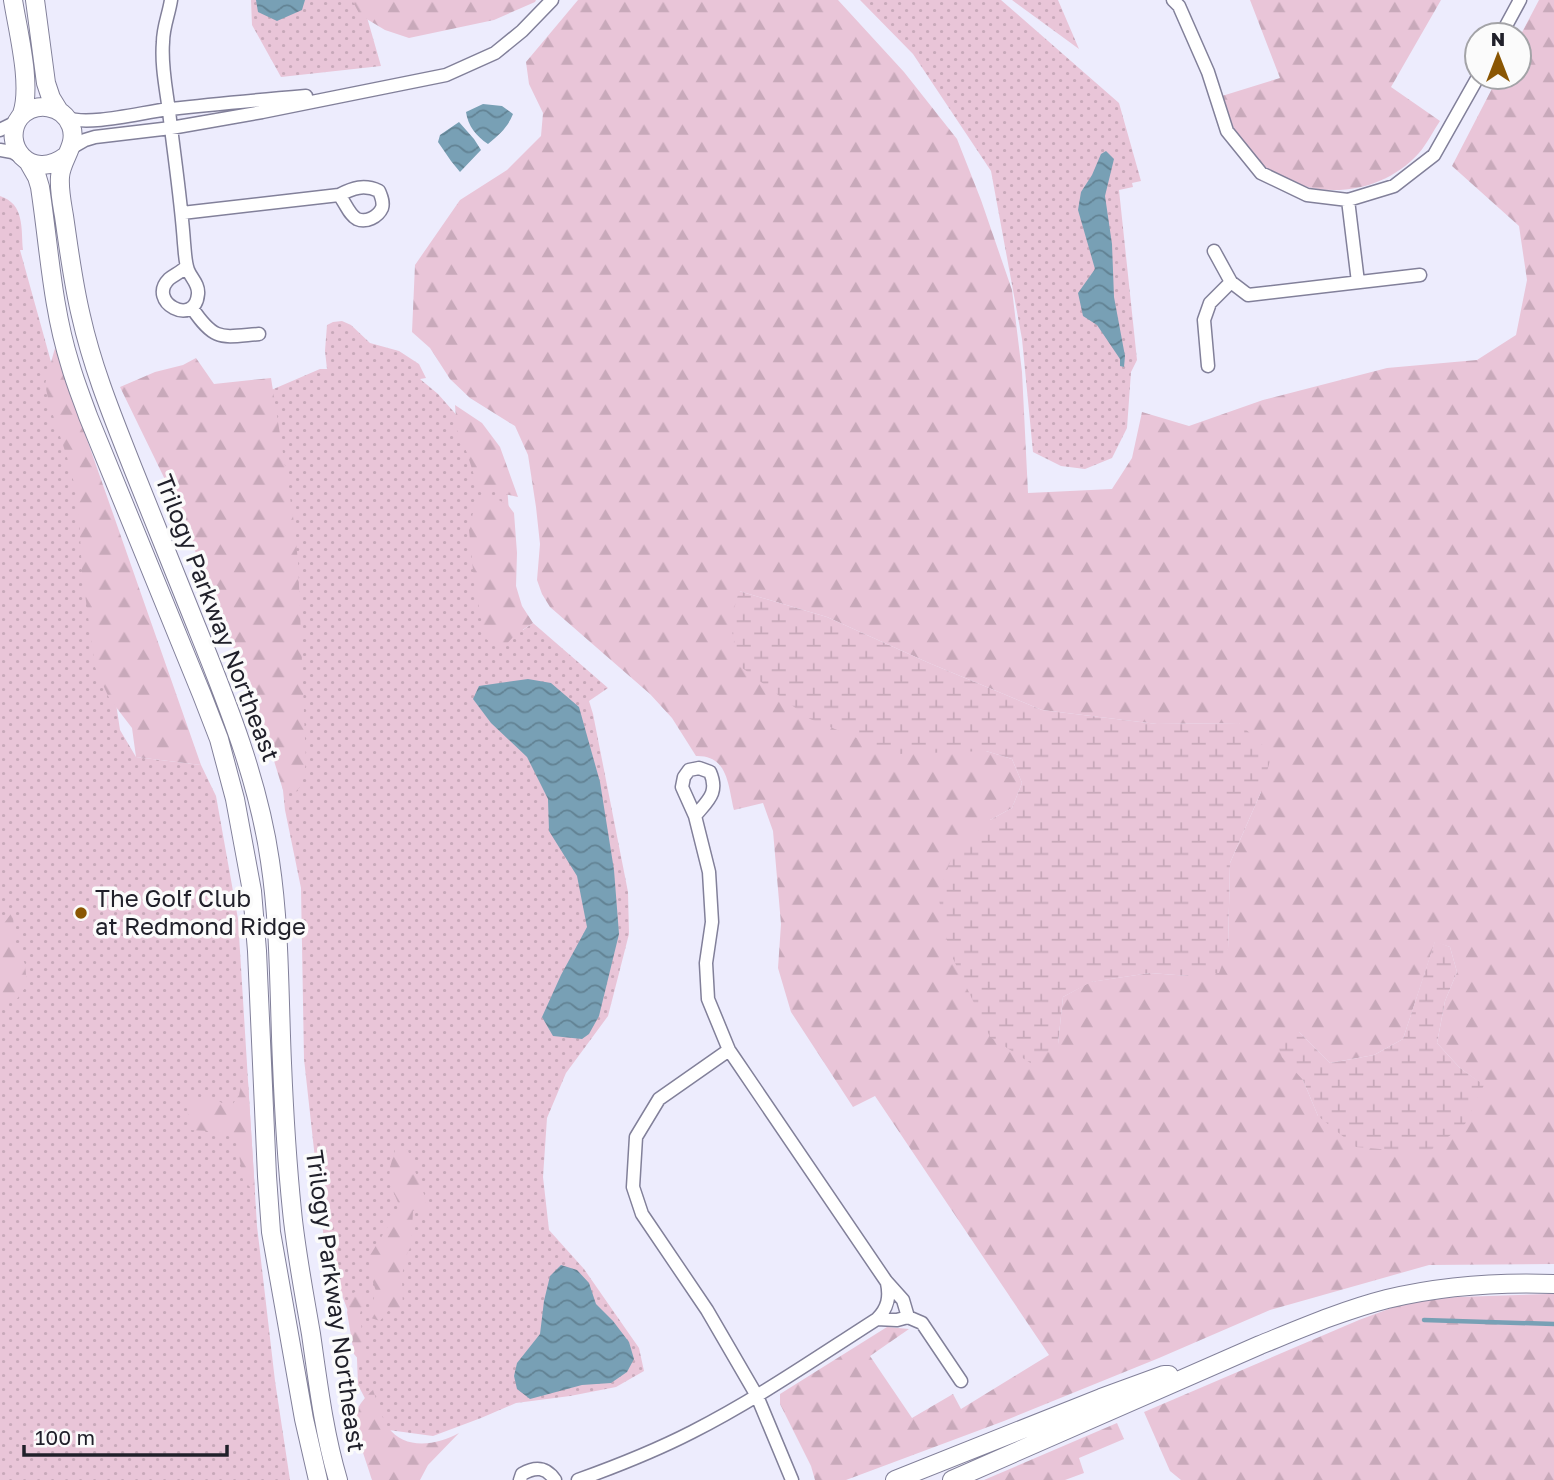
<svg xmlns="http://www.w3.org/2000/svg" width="1554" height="1480" viewBox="0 0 1554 1480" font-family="'Golos Text',sans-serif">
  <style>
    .green { fill: url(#green-dots) }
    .forest { fill: url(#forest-firs); fill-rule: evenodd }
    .wetland { fill: url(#wetland-marsh) }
    .water { fill: url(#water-waves) }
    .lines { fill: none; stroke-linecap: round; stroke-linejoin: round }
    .stream { stroke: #78a0b5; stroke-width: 4.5 }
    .street-casing { stroke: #82809a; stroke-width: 15 }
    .secondary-casing { stroke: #82809a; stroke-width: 20 }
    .street { stroke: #fff; stroke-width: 12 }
    .secondary { stroke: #fff; stroke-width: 18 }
    .poi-dot { fill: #8a5603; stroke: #fbfbfb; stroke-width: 2.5 }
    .labels { text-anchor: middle; stroke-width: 7; stroke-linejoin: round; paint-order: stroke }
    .street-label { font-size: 24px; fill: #20202a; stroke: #fbfbfb }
    .poi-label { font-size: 24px; fill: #20202a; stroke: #fbfbfb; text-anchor: start }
  </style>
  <defs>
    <pattern id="green-dots" width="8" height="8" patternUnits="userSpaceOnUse" patternTransform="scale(1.75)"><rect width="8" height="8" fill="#e9c5d8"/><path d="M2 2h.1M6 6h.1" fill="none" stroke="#c8a9ba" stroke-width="1.8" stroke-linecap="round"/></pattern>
    <pattern id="forest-firs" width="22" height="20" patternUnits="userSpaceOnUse" patternTransform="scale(1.75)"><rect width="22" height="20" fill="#e9c5d8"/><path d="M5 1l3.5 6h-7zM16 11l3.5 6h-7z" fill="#c8a9ba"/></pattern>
    <pattern id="wetland-marsh" width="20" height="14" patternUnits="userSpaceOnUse" patternTransform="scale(1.75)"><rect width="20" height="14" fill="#e9c5d8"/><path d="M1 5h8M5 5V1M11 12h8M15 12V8" fill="none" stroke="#c8a9ba"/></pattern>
    <pattern id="water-waves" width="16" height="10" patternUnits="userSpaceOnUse" patternTransform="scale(1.75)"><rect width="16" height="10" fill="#78a0b5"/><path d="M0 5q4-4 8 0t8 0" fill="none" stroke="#628293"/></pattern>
  </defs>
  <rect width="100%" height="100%" fill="#edecfd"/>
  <!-- green -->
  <path class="green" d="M251,0H362L381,66L281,77L252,25Z
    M860,0H1001L1119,103L1141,181L1132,183L1133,187L1119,190L1137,360L1131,372L1127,428L1112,458L1085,469L1061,466L1033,452L1022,339L991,171L913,54Z
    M1012,0H1058L1079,49Z
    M0,196C25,204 21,229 23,250H20L81,470L120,730L136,757L201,765L216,796L238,919L257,1226L275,1381L290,1480H0Z
    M342,321L351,325L370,343L399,351L419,364L426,378L420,379L438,394L476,437L507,486L511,537L510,616L523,630L533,623L608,688L589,701L593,714L628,892L629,934L608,1016L566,1073L547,1118L543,1177L549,1230L584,1269L639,1348L644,1371L616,1387L570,1396L516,1403L481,1418L433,1436L381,1429L358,1385L356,1333L325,1249L304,1059L301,888L285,810L276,722L262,394L320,369H327L325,351L327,325L333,322Z"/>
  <!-- forest -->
  <path class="forest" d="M352,0H536L535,2L494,20L409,38L385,30L360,15Z
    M578,0H838L904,72L957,139L981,200L1012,290L1022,372L1028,493L1112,489L1132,458L1142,412L1189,426L1263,400L1387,368L1477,360L1516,335L1527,280L1519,226L1452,166L1498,77H1519V38L1539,0H1554V1264L1429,1265L1270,1310L1159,1358L1004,1421L846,1480H815L811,1466L780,1404V1394L887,1327L909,1329L870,1356L912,1418L953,1394L961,1409L1049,1355L875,1096L853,1107L791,1012L778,968L781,924L773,831L763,803L734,810C728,785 728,755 696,756L672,718L650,694L550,607L542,594L537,580L540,544L536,507L528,455L515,426L470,398L450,379L430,348L412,332L415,265L460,200L507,170L541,136L543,113L529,84L526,62ZM739,591L827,617L929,663L1042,710L1157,724L1239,723L1261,792L1230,863L1228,949L1189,976L1150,973L1090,982L1063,997L1058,1044L990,820L1012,808L1022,783L1012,759L986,751ZM1435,942L1450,947L1457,972L1445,1001L1437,1043L1460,1068L1483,1085L1318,1116L1303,1080L1299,1032L1330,1063L1374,1055L1403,1039Z
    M1250,0H1441L1391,87L1440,121C1433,131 1427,144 1419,153C1372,205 1286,202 1244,146C1233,131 1228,113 1222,96L1280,78Z
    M55,348L201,765L136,757L132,728L109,698L95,667L82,572L78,498L67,457L49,403L45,384Z
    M196,358L214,384L271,378L293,516L298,561L306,764L298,791L291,793L283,790L271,751L242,669L174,498L120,387L155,372L183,365Z
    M455,405L482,423L500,447L518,497L487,490L477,485L467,453L457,430Z
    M485,499H497L508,505L514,513L517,553L516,586L522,606L533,623L515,635L501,650L486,639L476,594L473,570L469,530L475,504Z
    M13,911L14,940L25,964L27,985L17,999L0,1000V929Z
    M248,1083L255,1192L243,1180L236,1135L211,1136L209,1131L189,1130L187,1100H217L230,1108L239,1095L241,1086Z
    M396,1147L408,1150C412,1170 426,1189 427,1210L413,1211L411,1246L406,1256L402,1276L403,1310L388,1311L380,1321L368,1317L376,1291L370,1274L369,1257L400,1207L389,1182L390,1167Z
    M1549,1284H1554V1480H1181L1170,1471L1144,1412L1359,1320L1402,1304L1429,1298L1548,1294Z
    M362,1289L366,1293L360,1314L365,1360L360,1361L354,1354L347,1312L353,1293Z
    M373,1390C377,1401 381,1417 388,1427C405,1451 437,1445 459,1433L428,1465L420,1480H372C368,1466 352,1425 356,1413C359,1404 366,1396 373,1390Z
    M1117,1423L1124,1439L1079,1458L1084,1473L1065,1480H984Z"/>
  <!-- wetland -->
  <path class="wetland" d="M739,591L827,617L929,663L1042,710L1157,724L1239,723L1272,754L1261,792L1230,863L1228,949L1219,973L1189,976L1150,973L1091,982L1063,997L1058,1044L1032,1064L990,1037L949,950L938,895L953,854L990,820L1012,808L1022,783L1012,759L986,751L897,754L810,719L741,667L730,624Z
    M1435,941L1450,947L1457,972L1445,1001L1437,1043L1460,1068L1484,1085L1465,1124L1427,1153L1356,1147L1318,1116L1303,1080L1282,1057L1276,1040L1299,1032L1330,1063L1374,1055L1403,1039Z"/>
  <!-- water -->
  <path class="water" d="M256,0H305L302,10L277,21L258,12Z
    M483,104L502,106L513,114C508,127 499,135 488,144C476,136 468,126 466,112Z
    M459,122L474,139L481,150L460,172L451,161L438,142L440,135Z
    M1106,151L1114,159L1105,196L1112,244L1114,297L1125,356L1124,367L1120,366V359L1097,325L1083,316L1078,293L1095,269L1078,210L1081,192L1092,175L1101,154Z
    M528,679L551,683L579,707L600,782L614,870L619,934L599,1016L589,1034L582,1039L553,1036L542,1017L561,975L587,927L577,876L549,831L548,799L527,757L491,723L473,699L479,686Z
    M561,1265L577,1270L589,1283L596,1304L613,1321L629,1342L634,1359L627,1372L611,1383L582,1385L530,1399L517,1389L514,1376L517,1363L540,1334L544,1301L550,1276Z"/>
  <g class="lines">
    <!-- stream -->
    <path class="stream" d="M1424,1320L1554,1324"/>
    <!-- street casing -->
    <g class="street-casing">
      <path id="street" d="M171,0C169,14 163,27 163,42C161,65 166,88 169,111C174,155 181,199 184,243C185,252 185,262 188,270C191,278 199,284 198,294C195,328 146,302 169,279C174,275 181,272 186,267
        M1173,0L1179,6L1208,72L1227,131L1261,173L1307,195L1348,200L1394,186L1434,155L1478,77
        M1501,35L1520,0
        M67,118C91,126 142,112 170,109C215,104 260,100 306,96
        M0,130L16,122
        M71,148L85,140L95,137L171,128L262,112L446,75L495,53L522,31L552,0
        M0,150L12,152L21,157
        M1348,200L1358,282
        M182,213L339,195C353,188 364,184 379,191C381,196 384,202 382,208C378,217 366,223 357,219C349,215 345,202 339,195
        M1214,251L1231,282L1248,295L1420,275
        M192,308C215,342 221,337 259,334
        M1208,366L1204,320L1210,303L1231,282
        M695,816C708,800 719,793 710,772L699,768L689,770L684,777L682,787L695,816L709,872L712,922L706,963L708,999L729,1050L886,1281L903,1300L908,1317L922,1323L961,1381
        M729,1050L659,1099L636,1137L633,1187L642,1214L707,1310L757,1396L792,1480
        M877,1319L897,1320L908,1317
        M520,1480L522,1474C536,1466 546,1467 555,1480
        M578,1480C617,1466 655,1451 692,1432C757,1399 816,1358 877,1319C888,1308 890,1297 887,1283"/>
    </g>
    <!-- secondary casing -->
    <g class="secondary-casing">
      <path id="secondary" d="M13,0C18,32 32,85 22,114
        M35,0L46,83L51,98L59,111
        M66,156C30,183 0,143 20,117C35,101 63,104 71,126C78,145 61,159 60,177C59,190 62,204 64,216C69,250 73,283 81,316C93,370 114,420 134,471C154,522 175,572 195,623C226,700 258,778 270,861C280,927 279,996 282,1063C284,1112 287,1162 292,1211C296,1252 304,1293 311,1334C318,1383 324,1433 338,1480
        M29,163L37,177L40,187C49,246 52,307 70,364C75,382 82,399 88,416L202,695L219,739L235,799L252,891L257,951L267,1176L271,1232L304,1419L318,1480
        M895,1480L1101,1398L1164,1375H1169
        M952,1480L1260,1345C1302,1328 1344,1310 1387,1299C1441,1286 1499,1282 1554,1284"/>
    </g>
    <!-- street -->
    <use href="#street" class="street"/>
    <!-- secondary -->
    <use href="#secondary" class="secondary"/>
  </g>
  <!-- markers -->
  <circle class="poi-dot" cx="81" cy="913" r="7"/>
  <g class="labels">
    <!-- street labels -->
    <g class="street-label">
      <text transform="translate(217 618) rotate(69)" y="8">Trilogy Parkway Northeast</text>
      <text transform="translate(335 1301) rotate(82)" y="8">Trilogy Parkway Northeast</text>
    </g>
    <!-- poi labels -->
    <g class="poi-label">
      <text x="95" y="907">The Golf Club<tspan x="95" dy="28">at Redmond Ridge</tspan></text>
    </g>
  </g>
  <!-- north arrow -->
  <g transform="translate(1498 56)"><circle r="33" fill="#fbfbfb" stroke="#a3a3a7" stroke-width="2"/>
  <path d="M0-5L12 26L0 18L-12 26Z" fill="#8a5603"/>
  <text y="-10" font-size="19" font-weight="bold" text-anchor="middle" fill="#20202a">N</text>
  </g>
  <!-- scale -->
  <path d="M24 1445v10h203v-10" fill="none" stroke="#20202a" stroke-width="3.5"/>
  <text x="35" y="1445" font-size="21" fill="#20202a" stroke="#fbfbfb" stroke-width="5" paint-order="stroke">100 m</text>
</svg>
